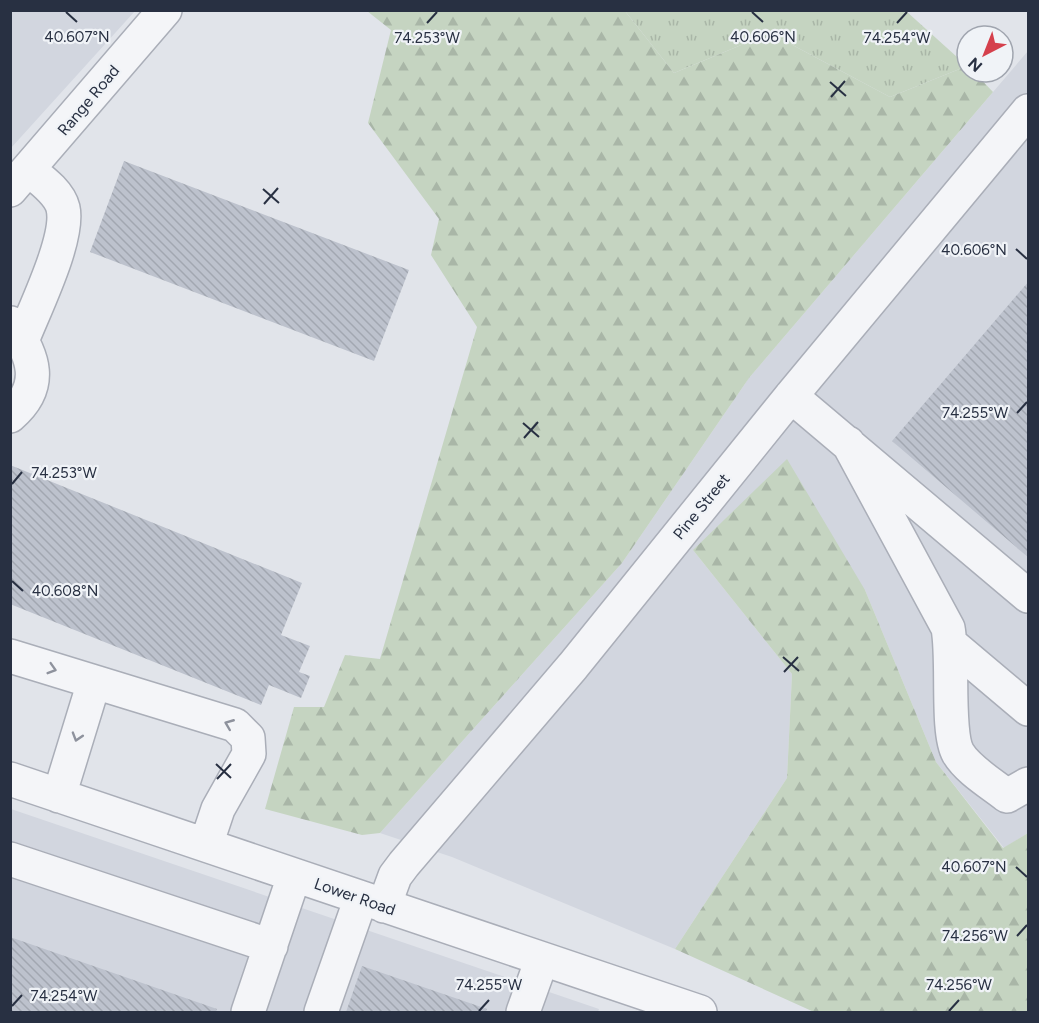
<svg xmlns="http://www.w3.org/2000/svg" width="1039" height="1023" viewBox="0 0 1039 1023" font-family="Figtree,sans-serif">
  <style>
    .built { fill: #d2d6df }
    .grass { fill: url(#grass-tufts) }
    .forest { fill: url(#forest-firs) }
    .building { fill: url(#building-back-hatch) }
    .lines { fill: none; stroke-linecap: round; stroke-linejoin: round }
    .minor-casing { stroke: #aaaeb8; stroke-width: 36 }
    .minor { stroke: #f4f5f8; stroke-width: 33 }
    .oneway { stroke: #8e929d }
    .ticks { fill: none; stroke: #283042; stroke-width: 2 }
    .labels { text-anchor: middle; stroke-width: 4.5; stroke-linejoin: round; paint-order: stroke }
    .street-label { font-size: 16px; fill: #283042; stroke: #f0f3f7 }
    .ticks-label { font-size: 15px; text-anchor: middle; fill: #283042; stroke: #f0f3f7; stroke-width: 4.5; stroke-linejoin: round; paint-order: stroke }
  </style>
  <defs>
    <pattern id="grass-tufts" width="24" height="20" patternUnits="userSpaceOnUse" patternTransform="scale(1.5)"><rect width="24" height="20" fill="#c5d4c1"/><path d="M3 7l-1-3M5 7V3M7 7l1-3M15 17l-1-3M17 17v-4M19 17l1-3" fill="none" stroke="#a9b6a7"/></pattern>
    <pattern id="forest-firs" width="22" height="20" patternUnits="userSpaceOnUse" patternTransform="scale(1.5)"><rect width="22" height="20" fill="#c5d4c1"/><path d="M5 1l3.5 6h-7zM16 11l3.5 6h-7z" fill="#a9b6a7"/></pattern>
    <pattern id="building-back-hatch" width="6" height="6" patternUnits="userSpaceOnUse" patternTransform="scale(1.5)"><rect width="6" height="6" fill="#bdc2cd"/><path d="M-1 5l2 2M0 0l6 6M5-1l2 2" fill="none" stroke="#a2a7b1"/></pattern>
  </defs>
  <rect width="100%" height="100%" fill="#e1e4ea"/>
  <!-- built -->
  <path class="built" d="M11,10L135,11L11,148L10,11Z
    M1028,51V833L1004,848L936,762L865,590L693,550L792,674L787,778L675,949L452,857L380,833L622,563L749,378Z
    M11,809L599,1009L598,1012H11Z"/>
  <!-- grass -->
  <path class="grass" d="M625,11H906L967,66L890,97L770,33L674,73Z"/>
  <!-- forest -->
  <path class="forest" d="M367,11H625L674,73L770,33L890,97L967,66V72H974L993,92L749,378L622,563L380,833L362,835L265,809L294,707H324L345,655L380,659L477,327L431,255L439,219L368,123L391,30Z
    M787,459L865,590L936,762L1003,848L1028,833V1012H814L675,949L787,778L792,674L693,550Z"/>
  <!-- building -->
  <path class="building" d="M124,161L409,270L374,361L90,252Z
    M1029,281V558L892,441Z
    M10,465L302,583L281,635L310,646L299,672L310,676L301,698L269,685L261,705L10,604Z
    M10,937L217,1009L216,1012H10Z
    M362,966L487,1009L486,1012H346Z"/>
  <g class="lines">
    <!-- minor casing -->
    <g class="minor-casing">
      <path id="minor" d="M10,190L165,10
        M22,341C34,310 70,238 63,208C59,192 40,179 29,170
        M791,396L1028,596
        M10,416C45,386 34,356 11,323
        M848,443L948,628C954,659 946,732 958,753C968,770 992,784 1007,796L1028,784
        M951,644L1028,709
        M10,656L235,725L248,738L249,754L218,809L206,845
        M10,779L700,1012
        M59,796L94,682
        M10,859L271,946
        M384,906L395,876L404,864L573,666L791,396L1028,111
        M248,1012L294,876
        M321,1012L361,898
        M523,1012L542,959"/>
    </g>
    <!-- minor -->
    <use href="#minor" class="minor"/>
  </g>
  <!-- one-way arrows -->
  <defs><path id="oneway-chevron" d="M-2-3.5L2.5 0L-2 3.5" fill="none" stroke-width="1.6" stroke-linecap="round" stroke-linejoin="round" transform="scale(1.5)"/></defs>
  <g class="oneway">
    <use href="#oneway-chevron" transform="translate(52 669) rotate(17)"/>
    <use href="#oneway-chevron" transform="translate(229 724) rotate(-158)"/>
    <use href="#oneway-chevron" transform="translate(77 737) rotate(107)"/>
  </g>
  <!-- ticks -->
  <path class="ticks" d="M66,12L77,22M752,12L763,22M427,23L437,12M897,23L907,12M830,82L846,96M831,97L845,81M263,189L279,203M264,204L278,188M1016,249L1027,259M1017,413L1027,402M523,423L539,437M524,438L538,422M12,484L22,472M12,581L23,591M783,657L799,671M784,672L798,657M216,764L231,778M217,779L231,764M1016,867L1027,877M1017,936L1027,925M12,1006L22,995M479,1011L489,1000M949,1011L959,1000"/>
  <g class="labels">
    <!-- street labels -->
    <g class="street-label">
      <text transform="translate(88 100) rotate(-50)" y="6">Range Road</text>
      <text transform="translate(701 506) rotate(-51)" y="6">Pine Street</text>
      <text transform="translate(355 896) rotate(19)" y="6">Lower Road</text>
    </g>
  </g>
  <g class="ticks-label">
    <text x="763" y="42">40.606°N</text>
    <text x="77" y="42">40.607°N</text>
    <text x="427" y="43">74.253°W</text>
    <text x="897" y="43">74.254°W</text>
    <text x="974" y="255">40.606°N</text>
    <text x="975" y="418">74.255°W</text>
    <text x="64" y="478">74.253°W</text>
    <text x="65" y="596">40.608°N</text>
    <text x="974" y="872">40.607°N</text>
    <text x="975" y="941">74.256°W</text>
    <text x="489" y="990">74.255°W</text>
    <text x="959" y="990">74.256°W</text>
    <text x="64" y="1001">74.254°W</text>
  </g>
  <!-- border -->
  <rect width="1039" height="1023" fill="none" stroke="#283042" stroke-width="24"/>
  <!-- north arrow -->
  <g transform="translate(985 54) rotate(222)"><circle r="28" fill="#f0f3f7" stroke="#a0a5af" stroke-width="1.5"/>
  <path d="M0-4.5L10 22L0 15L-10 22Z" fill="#d5404c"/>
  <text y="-9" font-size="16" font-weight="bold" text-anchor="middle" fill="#283042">N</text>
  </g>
</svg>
